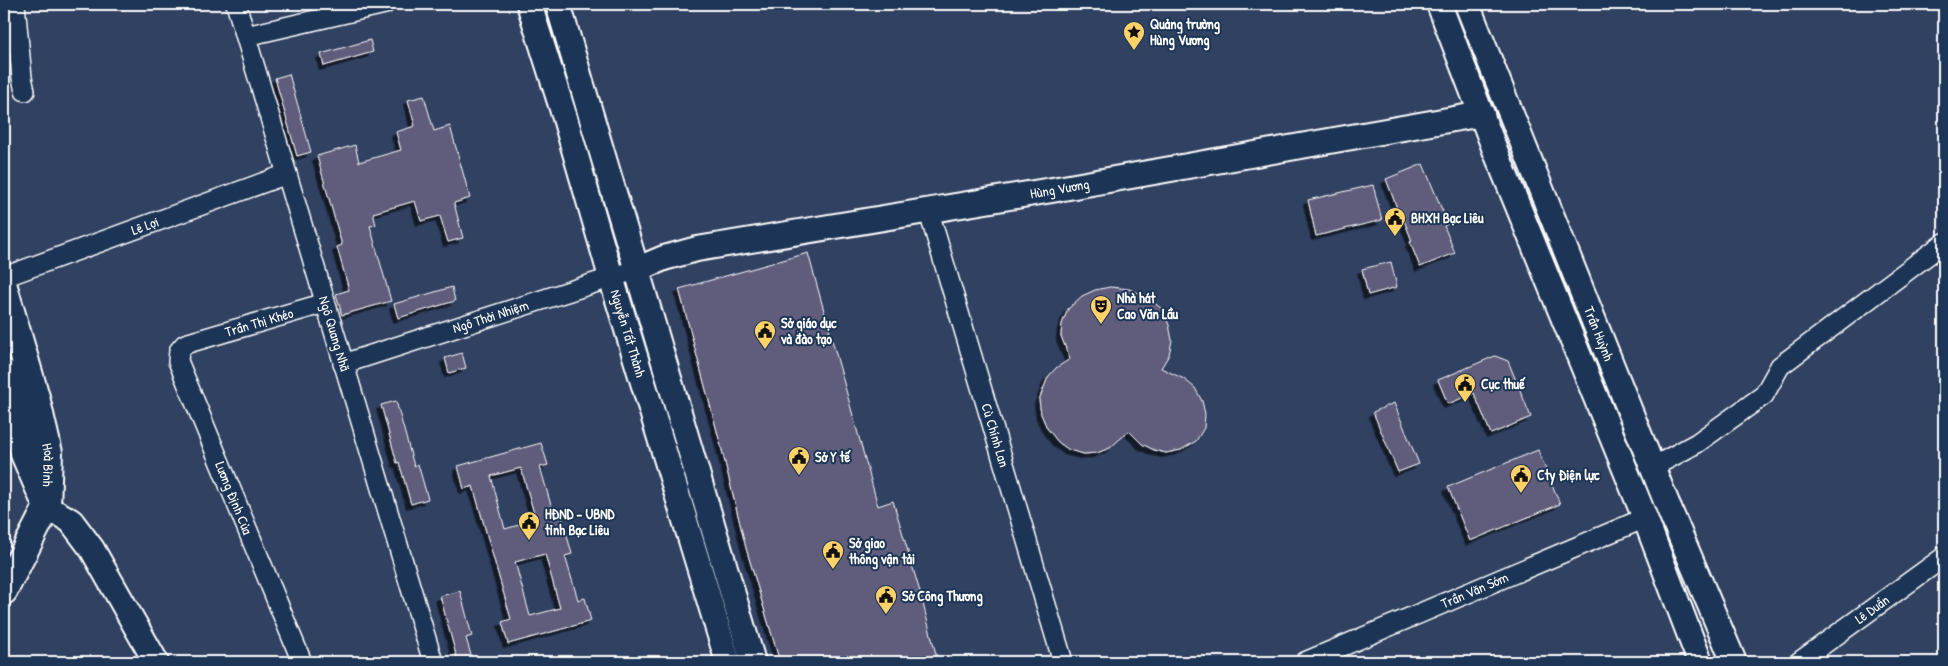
<svg xmlns="http://www.w3.org/2000/svg" width="1948" height="666" viewBox="0 0 1948 666" font-family="'Patrick Hand',sans-serif">
  <style>
    .building { fill: #615d7b; stroke: #fff; fill-rule: evenodd; filter: url(#shadow) }
    .lines { fill: none; stroke-linecap: round; stroke-linejoin: round }
    .minor-casing { stroke: #fff; stroke-width: 22 }
    .tertiary-casing { stroke: #fff; stroke-width: 28 }
    .secondary-casing { stroke: #fff; stroke-width: 30 }
    .minor { stroke: #1d3557; stroke-width: 19 }
    .tertiary { stroke: #1d3557; stroke-width: 24 }
    .secondary { stroke: #1d3557; stroke-width: 26 }
    .labels { text-anchor: middle; stroke-width: 4; stroke-linejoin: round; paint-order: stroke }
    .poi-label { font-size: 14px; font-weight: bold; fill: #fff; stroke: #1d3557; text-anchor: start }
    .street-label { font-size: 14px; fill: #fff; stroke: #1d3557 }
  </style>
  <defs>
    <filter id="shadow"><feDropShadow dx="-4.5" dy="4.5" stdDeviation="0" flood-color="#0009"/></filter>
  </defs>
  <rect width="100%" height="100%" fill="#314162"/>
  <filter id="ink" filterUnits="userSpaceOnUse"><feTurbulence type="fractalNoise" baseFrequency=".02" numOctaves="2"/><feDisplacementMap in="SourceGraphic" scale="10" xChannelSelector="R" yChannelSelector="G"/><feConvolveMatrix kernelMatrix="1 2 1 2 8 2 1 2 1" color-interpolation-filters="sRGB"/></filter>
  <g filter="url(#ink)">
    <!-- building -->
    <path class="building" d="M370,40L373,52L324,66L321,54Z
      M289,74L311,152L297,156L275,78Z
      M424,96L434,131L450,126L470,198L454,203L463,238L448,242L440,216L421,221L415,201L373,213L376,225L370,226L391,301L342,315L336,294L349,290L337,247L342,245L317,156L355,145L359,162L401,150L396,132L415,126L408,100Z
      M1423,164L1448,224L1444,226L1455,253L1420,267L1410,242L1412,241L1402,215L1400,216L1386,179Z
      M1373,185L1382,220L1316,236L1308,200Z
      M808,253L878,506L893,501L920,592L938,662H780L746,548L721,446L679,289Z
      M1391,262L1397,287L1368,295L1362,269Z
      M452,287L455,301L398,318L394,304Z
      M1110,287L1129,289L1146,296L1162,309L1169,325L1172,340L1169,355L1161,368L1184,379L1195,388L1202,401L1205,414L1204,428L1196,441L1181,450L1166,453L1154,450L1142,444L1129,431L1110,448L1097,453L1084,454L1069,450L1058,442L1047,428L1041,414L1039,400L1048,377L1056,368L1070,359L1061,336L1062,324L1068,309L1082,296L1095,290Z
      M462,353L466,368L449,373L445,358Z
      M1495,356L1508,361L1531,417L1491,434L1474,393L1448,404L1438,380Z
      M396,401L414,466L418,464L428,499L411,504L399,462L397,463L381,405Z
      M1394,403L1419,464L1398,472L1373,412Z
      M541,443L548,465L540,467L553,512L560,510L572,554L565,556L578,600L585,598L591,621L508,644L502,622L511,619L473,486L464,489L458,466ZM521,468L536,520L505,529L491,476ZM545,554L560,608L530,616L515,562Z
      M1538,450L1560,504L1470,541L1448,487Z
      M460,591L472,636L466,638L473,662H458L440,596Z"/>
    <g class="lines">
      <!-- minor casing -->
      <g class="minor-casing">
        <g id="minor">
          <path d="M15,4L22,78L25,91"/>
          <path id="s1" d="M236,4L433,662"/>
          <path d="M246,36L385,4"/>
          <path id="s2" d="M928,209L1063,662"/>
          <path id="s3" d="M4,277L287,174"/>
          <path id="s4" d="M343,364L638,269"/>
          <path d="M1653,467L1697,443L1764,395L1780,366L1944,243"/>
          <path id="s5" d="M302,662L178,361L179,351L185,344L195,341L325,303"/>
          <path id="s6" d="M1305,662L1645,518"/>
          <path id="s7" d="M1799,662L1944,557"/>
        </g>
      </g>
      <!-- tertiary casing -->
      <g class="tertiary-casing">
        <g id="tertiary">
          <path id="s8" d="M529,4L565,118L611,277L728,662"/>
          <path d="M558,4L753,662"/>
          <path d="M1439,4L1495,150L1645,518L1700,662"/>
          <path id="s9" d="M1467,4L1670,511L1734,662"/>
          <path id="s10" d="M638,269L664,258L697,249L1052,190L1482,114"/>
          <path d="M45,511L59,514L71,521L92,549L156,662"/>
        </g>
      </g>
      <!-- secondary casing -->
      <g class="secondary-casing">
        <g id="secondary">
          <path id="s11" d="M4,287L36,397L49,453L47,507L24,454L4,373"/>
          <path d="M4,591L47,507"/>
        </g>
      </g>
      <!-- minor -->
      <use href="#minor" class="minor"/>
      <!-- tertiary -->
      <use href="#tertiary" class="tertiary"/>
      <!-- secondary -->
      <use href="#secondary" class="secondary"/>
    </g>
  </g>
  <!-- icons -->
  <defs>
    <g id="sight-pin" transform="scale(1.125)"><path d="M0 17L-7.5 6A9.5 9.5 0 1 1 7.5 6Z" fill="#ffd166" stroke="#1d3557"/><path d="M0-6L1.8-2.2L6-1.7L2.9 1.2L3.7 5.4L0 3.3L-3.7 5.4L-2.9 1.2L-6-1.7L-1.8-2.2Z" fill="#111"/></g>
    <g id="civic-pin" transform="scale(1.125)"><path d="M0 17L-7.5 6A9.5 9.5 0 1 1 7.5 6Z" fill="#ffd166" stroke="#1d3557"/><path d="M-.6-6.5H3V-4.5H.6V-3L4-1V1h2V6H-6V1h2V-1L-.6-3ZM-1.2 2.5V6h2.4V2.5Z" fill="#111"/></g>
    <g id="theatre-pin" transform="scale(1.125)"><path d="M0 17L-7.5 6A9.5 9.5 0 1 1 7.5 6Z" fill="#ffd166" stroke="#1d3557"/><path d="M-5-5.5Q0-4 5-5.5V0Q5 5 0 6Q-5 5-5 0ZM-3.3-2.5H-1v1.5H-3.3ZM1-2.5H3.3v1.5H1ZM-2.8 1Q0 5.5 2.8 1Z" fill="#111"/></g>
  </defs>
  <g fill-rule="evenodd">
    <use href="#sight-pin" x="1134" y="32"/>
    <use href="#civic-pin" x="1395" y="218"/>
    <use href="#theatre-pin" x="1101" y="306"/>
    <use href="#civic-pin" x="765" y="331"/>
    <use href="#civic-pin" x="1465" y="384"/>
    <use href="#civic-pin" x="799" y="457"/>
    <use href="#civic-pin" x="1521" y="475"/>
    <use href="#civic-pin" x="529" y="522"/>
    <use href="#civic-pin" x="833" y="551"/>
    <use href="#civic-pin" x="886" y="596"/>
  </g>
  <g class="labels">
    <!-- poi labels -->
    <g class="poi-label">
      <text x="1150" y="29">Quảng trường<tspan x="1150" dy="16">Hùng Vương</tspan></text>
      <text x="1411" y="223">BHXH Bạc Liêu</text>
      <text x="1117" y="303">Nhà hát<tspan x="1117" dy="16">Cao Văn Lầu</tspan></text>
      <text x="781" y="328">Sở giáo dục<tspan x="781" dy="16">và đào tạo</tspan></text>
      <text x="1481" y="389">Cục thuế</text>
      <text x="815" y="462">Sở Y tế</text>
      <text x="1537" y="480">Cty Điện lực</text>
      <text x="545" y="519">HĐND - UBND<tspan x="545" dy="16">tỉnh Bạc Liêu</tspan></text>
      <text x="849" y="548">Sở giao<tspan x="849" dy="16">thông vận tải</tspan></text>
      <text x="902" y="601">Sở Công Thương</text>
    </g>
    <!-- street labels -->
    <g class="street-label">
      <text dy="5" stroke="none"><textPath href="#s10" startOffset="430">Hùng Vương</textPath></text>
      <text dy="5" stroke="none"><textPath href="#s3" startOffset="150">Lê Lợi</textPath></text>
      <text dy="5" stroke="none"><textPath href="#s4" startOffset="155">Ngô Thời Nhiệm</textPath></text>
      <text dy="5" stroke="none"><textPath href="#s5" startOffset="422">Trần Thị Khéo</textPath></text>
      <text dy="5" stroke="none"><textPath href="#s1" startOffset="344">Ngô Quang Nhã</textPath></text>
      <text dy="5" stroke="none"><textPath href="#s8" startOffset="344">Nguyễn Tất Thành</textPath></text>
      <text dy="5" stroke="none"><textPath href="#s9" startOffset="355">Trần Huỳnh</textPath></text>
      <text dy="5" stroke="none"><textPath href="#s2" startOffset="236">Cù Chính Lan</textPath></text>
      <text dy="5" stroke="none"><textPath href="#s11" startOffset="184">Hoà Bình</textPath></text>
      <text transform="translate(234 498) rotate(68)" y="5">Lương Định Của</text>
      <text dy="5" stroke="none"><textPath href="#s6" startOffset="184">Trần Văn Sớm</textPath></text>
      <text dy="5" stroke="none"><textPath href="#s7" startOffset="90">Lê Duẩn</textPath></text>
    </g>
  </g>
  <!-- margin -->
  <rect width="1948" height="666" fill="none" stroke="#1d3557" stroke-width="20"/>
  <rect x="10" y="10" width="1928" height="646" fill="none" stroke="#fff" stroke-width="2" filter="url(#ink)"/>
</svg>
